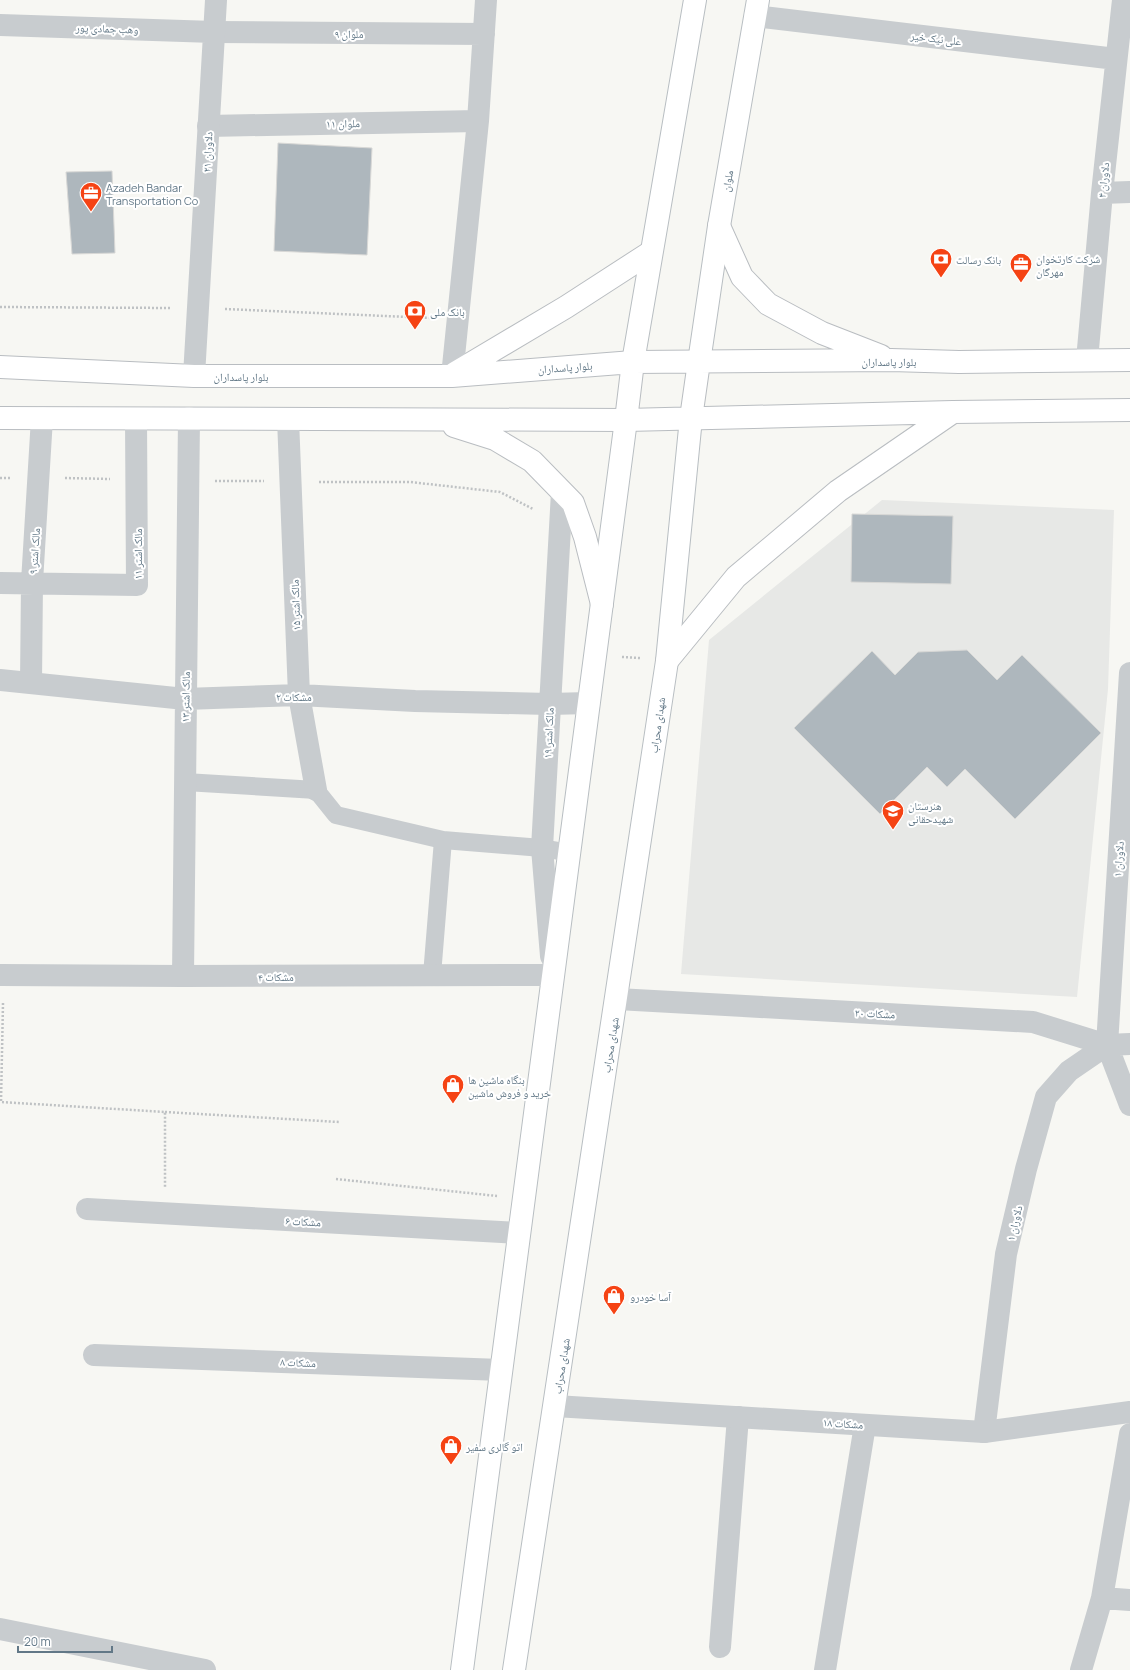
<svg xmlns="http://www.w3.org/2000/svg" width="1130" height="1670" viewBox="0 0 1130 1670" font-family="Manrope,'Noto Naskh Arabic',sans-serif">
	<style>
		.built { fill: #e7e8e6 }
		.building { fill: #aeb7bd; stroke: #d8d8d6 }
		.lines { fill: none; stroke-linecap: round; stroke-linejoin: round }
		.secondary-casing { stroke: #b8bec2; stroke-width: 24 }
		.primary-casing { stroke: #b9bdc1; stroke-width: 24 }
		.path { stroke: #bfc2c4; stroke-width: 2.5; stroke-dasharray: 2 2; stroke-linecap: butt }
		.service { stroke: #c8cccf; stroke-width: 18 }
		.minor { stroke: #c8cccf; stroke-width: 22 }
		.tertiary { stroke: #c8cccf; stroke-width: 22 }
		.secondary { stroke: #fff; stroke-width: 22 }
		.primary { stroke: #fff; stroke-width: 22 }
		.labels { text-anchor: middle; dominant-baseline: central; stroke-width: 4; stroke-linejoin: round; paint-order: stroke }
		.street-label { font-size: 11px; fill: #627887; stroke: #fff }
		.poi-label { font-size: 11px; fill: #627887; stroke: #fff; text-anchor: start }
	</style>
	<rect width="100%" height="100%" fill="#f7f7f3"/>
	<path class="built" d="M 882,500 L 1114,510 L 1108,689 L 1077,997 L 681,974 L 709,640 Z"/>
	<path class="building" d="M 278,143 L 372,148 L 367,255 L 274,251 Z
		M 112,171 L 115,253 L 72,254 L 66,172 Z
		M 852,514 L 953,516 L 951,584 L 851,582 Z
		M 967,650 L 997,680 L 1022,655 L 1101,733 L 1015,819 L 965,769 L 947,787 L 927,767 L 880,814 L 794,728 L 872,651 L 895,675 L 918,652 Z"/>
	<g class="lines">
		<g class="secondary-casing">
			<path id="secondary" d="M 633,362 L 695,0
				M 699,362 L 719,226 L 758,0
				M 462,1670 L 626,420
				M 514,1670 L 667,661 L 691,418"/>
		</g>
		<g class="primary-casing">
			<path id="primary" d="M 719,226 L 742,277 L 768,304 L 822,333 L 881,356
				M 0,367 L 194,376 L 452,376 L 633,362 L 891,360 L 959,362 L 1130,360
				M 455,373 L 566,307 L 651,252
				M 0,418 L 626,420 L 953,412 L 1130,410
				M 691,418 L 699,362
				M 626,420 L 633,362
				M 454,426 L 495,439 L 532,461 L 573,503 L 585,537 L 602,604
				M 667,661 L 736,577 L 838,491 L 953,412"/>
		</g>
		<path class="path" d="M 0,307 L 172,308
			M 225,309 L 431,318
			M 0,478 L 12,478
			M 65,478 L 110,479
			M 215,481 L 264,481
			M 319,482 L 410,482 L 500,492 L 533,509
			M 622,657 L 640,658
			M 3,1003 L 1,1102 L 165,1112 L 165,1187
			M 165,1112 L 339,1122
			M 336,1179 L 497,1196"/>
		<path class="service" d="M 185,782 L 316,790 L 336,815 L 443,840 L 542,848 L 570,853
			M 432,975 L 443,840"/>
		<path class="minor" d="M 755,16 L 1116,59
			M 214,32 L 484,34
			M 208,126 L 478,121
			M 1102,193 L 1130,192
			M 1087,360 L 1102,193 L 1123,0
			M 452,376 L 478,121 L 486,0
			M 288,419 L 299,695 L 316,790
			M 0,583 L 137,585 L 136,419
			M 1130,673 L 1107,1045 L 1130,1105
			M 0,680 L 185,699 L 299,695 L 415,701 L 549,704 L 589,703
			M 31,683 L 32,582 L 42,418
			M 551,956 L 542,848 L 562,492
			M 183,976 L 189,418
			M 617,999 L 1033,1022 L 1107,1045 L 1130,1044
			M 87,1209 L 519,1233
			M 94,1355 L 501,1370
			M 984,1432 L 1006,1254 L 1026,1169 L 1046,1097 L 1069,1071 L 1107,1045
			M 1130,1434 L 1102,1598 L 1130,1600
			M 720,1647 L 738,1417
			M 825,1670 L 865,1425
			M 1081,1670 L 1102,1598"/>
		<path class="tertiary" d="M 0,25 L 214,32
			M 194,376 L 216,0
			M 0,975 L 183,976 L 553,975
			M 555,1406 L 984,1432 L 1130,1412
			M 0,1629 L 205,1670"/>
		<use href="#secondary" class="secondary"/>
		<use href="#primary" class="primary"/>
	</g>
	<defs>
		<g id="office-pin" transform="scale(1.15)"><path d="M0 17L-7.5 6A9.5 9.5 0 1 1 7.5 6Z" fill="#f54314" stroke="#fff"/><path d="M-6-3h4V-5.5h4V-3h4V5H-6ZM-1-4.5V-3h2v-1.5ZM-6 0V1H6V0Z" fill="#fff"/></g>
		<g id="bank-pin" transform="scale(1.15)"><path d="M0 17L-7.5 6A9.5 9.5 0 1 1 7.5 6Z" fill="#f54314" stroke="#fff"/><path d="M-6-4H6V4H-6ZM0-2.3a2.3 2.3 0 1 0 0 4.6a2.3 2.3 0 1 0 0-4.6Z" fill="#fff"/></g>
		<g id="school-pin" transform="scale(1.15)"><path d="M0 17L-7.5 6A9.5 9.5 0 1 1 7.5 6Z" fill="#f54314" stroke="#fff"/><path d="M0-5L7-2L0 1L-7-2ZM-4 1L0 2.5L4 1V4Q0 6-4 4Z" fill="#fff"/></g>
		<g id="shop-pin" transform="scale(1.15)"><path d="M0 17L-7.5 6A9.5 9.5 0 1 1 7.5 6Z" fill="#f54314" stroke="#fff"/><path d="M-5-2.5h2.3a2.7 3.5 0 0 1 5.4 0H5L5.5 6h-11ZM-1.5-2.5h3a1.5 2.3 0 0 0-3 0Z" fill="#fff"/></g>
	</defs>
	<g fill-rule="evenodd">
		<use href="#office-pin" x="91" y="193"/>
		<use href="#bank-pin" x="941" y="259"/>
		<use href="#office-pin" x="1021" y="264"/>
		<use href="#bank-pin" x="415" y="311"/>
		<use href="#school-pin" x="893" y="811"/>
		<use href="#shop-pin" x="453" y="1085"/>
		<use href="#shop-pin" x="614" y="1296"/>
		<use href="#shop-pin" x="451" y="1446"/>
	</g>
	<g class="labels">
		<g class="street-label">
			<text transform="translate(107 28) rotate(2)">وهب جمادی پور</text>
			<text x="349" y="33">ملوان ۹</text>
			<text transform="translate(936 38) rotate(7)">علی نیک خیر</text>
			<text transform="translate(343 123) rotate(-1)">ملوان ۱۱</text>
			<text transform="translate(207 152) rotate(-87)">دلاوران ۲۱</text>
			<text transform="translate(1103 180) rotate(-84)">دلاوران ۴</text>
			<text transform="translate(727 181) rotate(-80)">ملوان</text>
			<text x="889" y="361">بلوار پاسداران</text>
			<text transform="translate(565 367) rotate(-4)">بلوار پاسداران</text>
			<text x="241" y="376">بلوار پاسداران</text>
			<text transform="translate(34 551) rotate(-86)">مالک اشتر ۹</text>
			<text transform="translate(137 554) rotate(-90)">مالک اشتر ۱۱</text>
			<text transform="translate(295 605) rotate(-92)">مالک اشتر ۱۵</text>
			<text x="294" y="696">مشکات ۲</text>
			<text transform="translate(185 697) rotate(-89)">مالک اشتر ۱۳</text>
			<text transform="translate(657 725) rotate(-82)">شهدای محراب</text>
			<text transform="translate(548 733) rotate(-87)">مالک اشتر ۱۹</text>
			<text transform="translate(1118 859) rotate(-86)">دلاوران ۱</text>
			<text x="276" y="976">مشکات ۴</text>
			<text transform="translate(875 1013) rotate(3)">مشکات ۲۰</text>
			<text transform="translate(610 1045) rotate(-81)">شهدای محراب</text>
			<text transform="translate(303 1221) rotate(3)">مشکات ۶</text>
			<text transform="translate(1014 1223) rotate(-77)">دلاوران ۱</text>
			<text transform="translate(298 1362) rotate(2)">مشکات ۸</text>
			<text transform="translate(561 1366) rotate(-81)">شهدای محراب</text>
			<text transform="translate(843 1423) rotate(4)">مشکات ۱۸</text>
		</g>
		<g class="poi-label">
			<text x="106" y="187">Azadeh Bandar<tspan x="106" dy="13">Transportation Co</tspan></text>
			<text x="1036" y="258">شرکت کارتخوان<tspan x="1036" dy="13">مهرگان</tspan></text>
			<text x="956" y="259">بانک رسالت</text>
			<text x="430" y="311">بانک ملی</text>
			<text x="908" y="805">هنرستان<tspan x="908" dy="13">شهیدحقانی</tspan></text>
			<text x="468" y="1079">بنگاه ماشین ها<tspan x="468" dy="13">خرید و فروش ماشین</tspan></text>
			<text x="630" y="1296">آسا خودرو</text>
			<text x="466" y="1446">اتو گالری سفیر</text>
		</g>
	</g>
	<path d="M18 1646v6h94v-6" fill="none" stroke="#627887" stroke-width="2"/>
	<text x="24" y="1646" font-size="12" fill="#627887" stroke="#ffffff" stroke-width="3" paint-order="stroke">20 m</text>
</svg>
